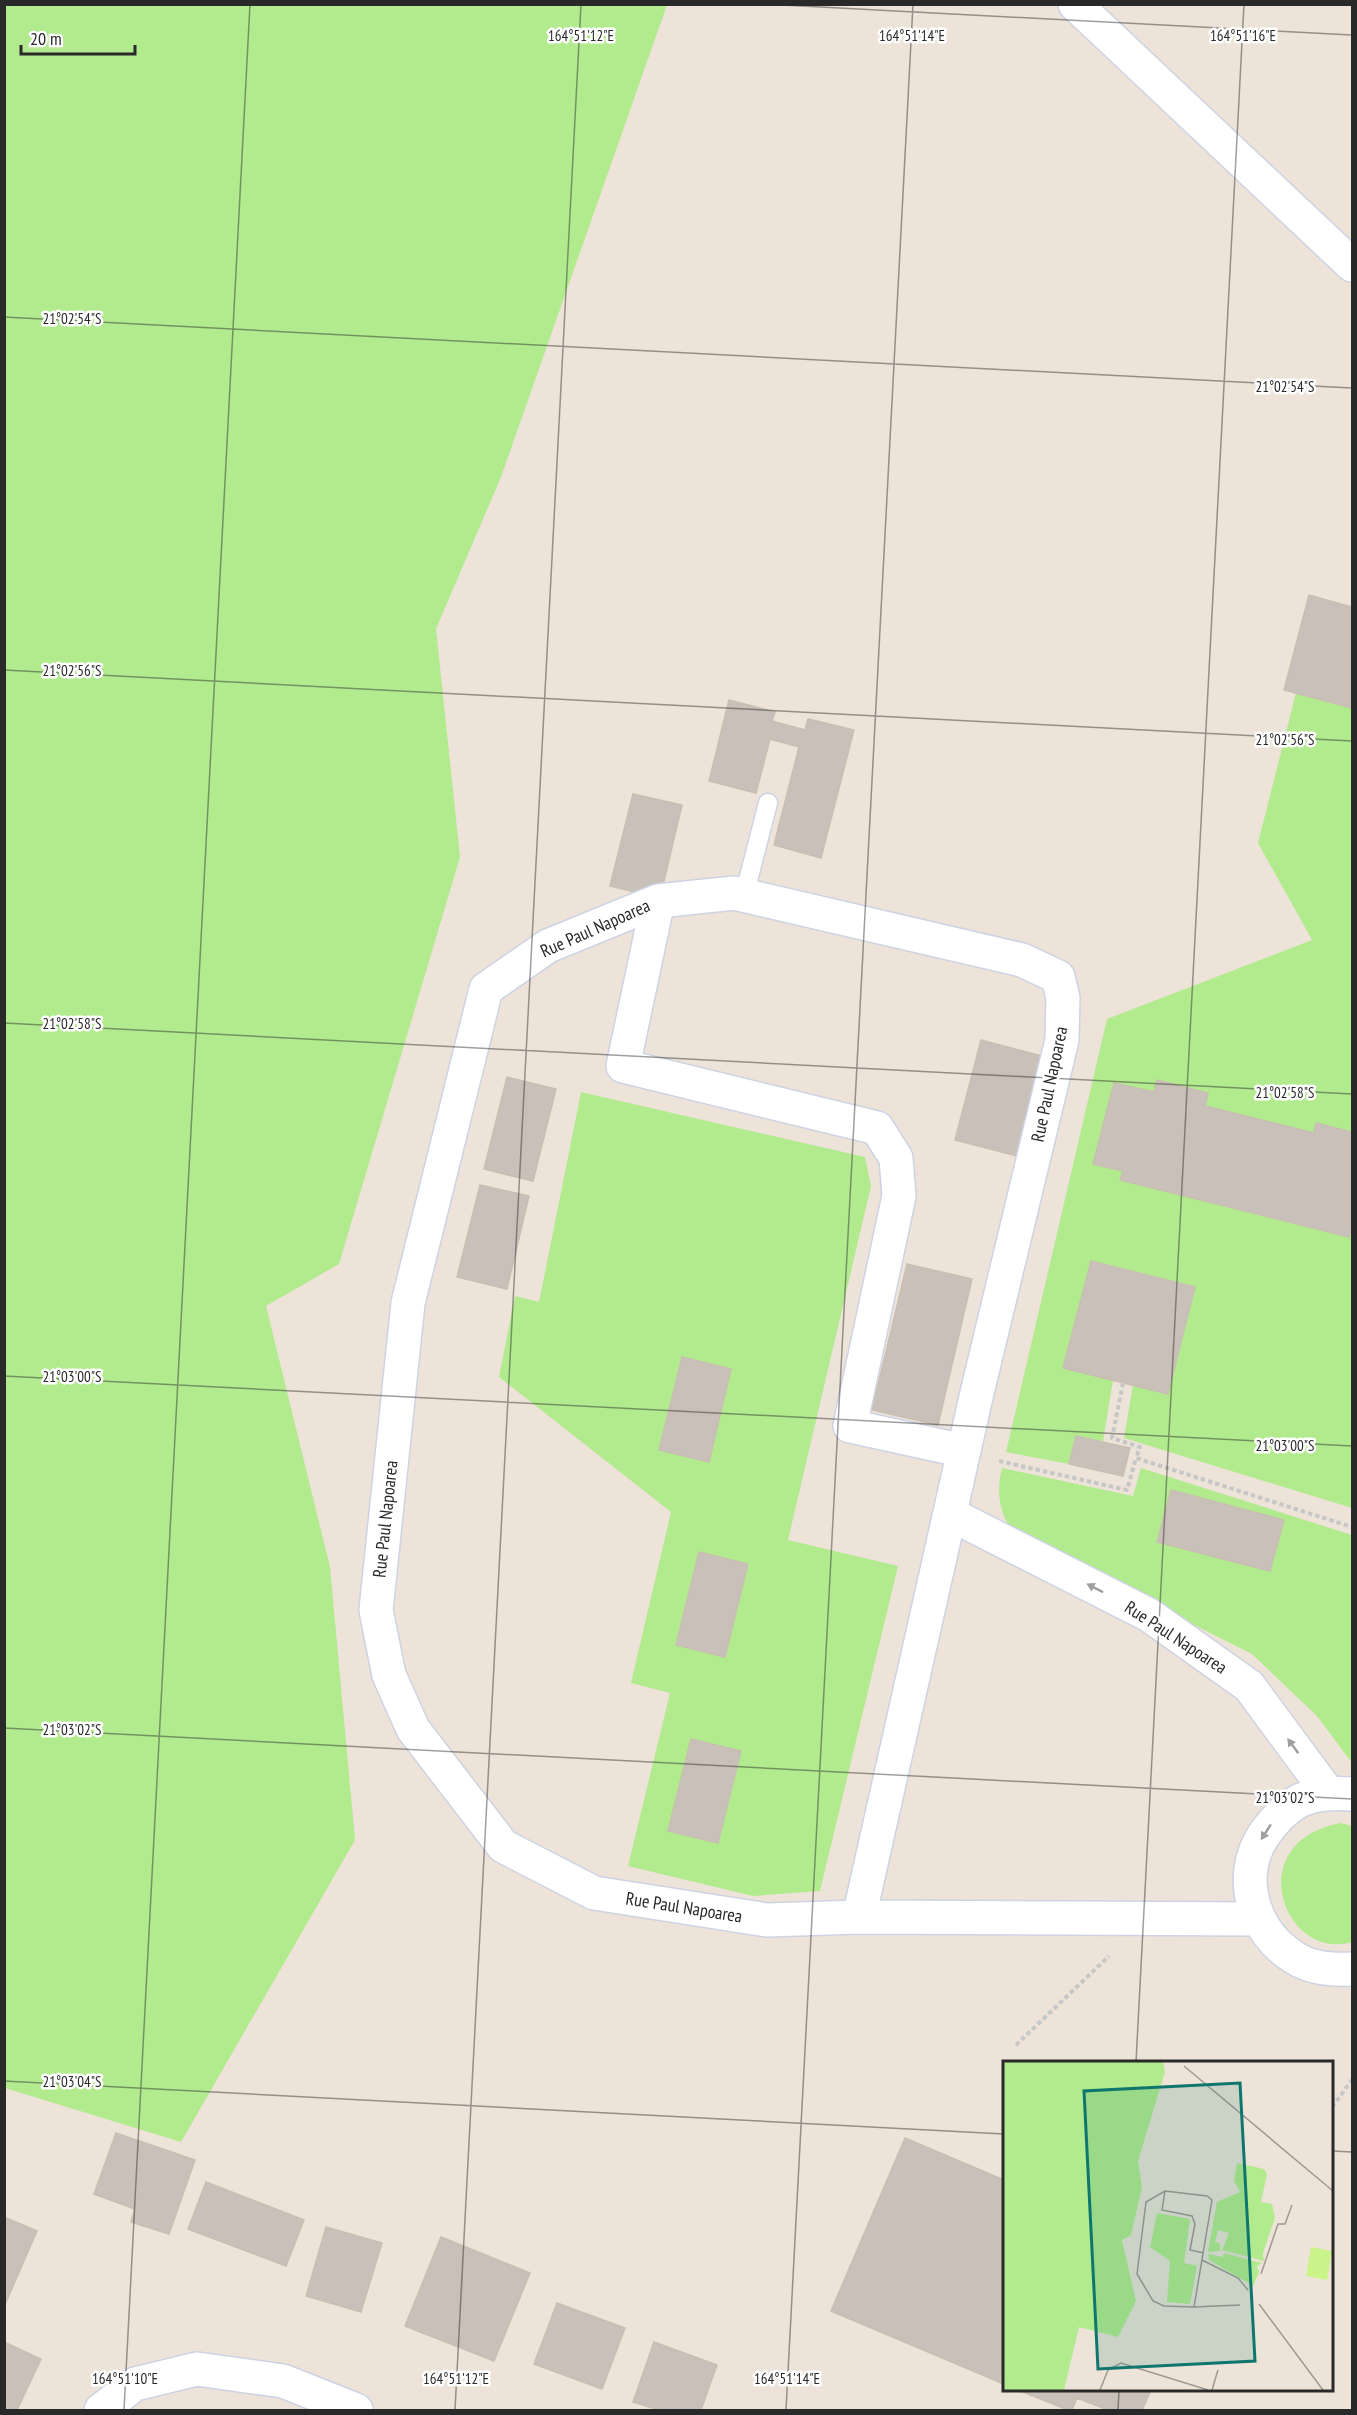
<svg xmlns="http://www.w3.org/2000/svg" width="1357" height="2415" viewBox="0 0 1357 2415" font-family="'PT Sans Narrow',sans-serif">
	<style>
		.green { fill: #b2ea8e }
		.building { fill: #c8c0b9; stroke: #c8bfb2; stroke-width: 1.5 }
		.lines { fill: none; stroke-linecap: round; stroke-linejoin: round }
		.service-casing { stroke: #ced3e4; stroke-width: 21 }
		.minor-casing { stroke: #ced3e4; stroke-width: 36 }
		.path { stroke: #c7c7c7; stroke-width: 4; stroke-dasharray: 4.5 3; stroke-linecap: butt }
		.service { stroke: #fff; stroke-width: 18 }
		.minor { stroke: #fff; stroke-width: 33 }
		.oneway { fill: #9f9f9f }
		.ticks { fill: none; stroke: #292929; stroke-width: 1.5; stroke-opacity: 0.45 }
		.labels { text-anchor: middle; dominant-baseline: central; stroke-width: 5; stroke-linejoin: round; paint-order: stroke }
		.street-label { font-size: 18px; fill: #292929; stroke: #fff }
		.inset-road { fill: none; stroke: #9f9992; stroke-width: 1.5 }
		.view { fill: #0f766e; fill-opacity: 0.15; stroke: #0f766e; stroke-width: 3 }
		.inset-edge { fill: none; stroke: #292929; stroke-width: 3 }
		.ticks-label { font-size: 15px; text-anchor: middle; fill: #292929; stroke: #fff; stroke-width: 5; stroke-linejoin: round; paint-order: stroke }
	</style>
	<rect width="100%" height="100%" fill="#ede3d8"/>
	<path class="green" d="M 4,5 L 667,5 L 501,477 L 436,629 L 460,857 L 339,1264 L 266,1306 L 330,1567 L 355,1840 L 181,2142 L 5,2088 Z
		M 1296,693 L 1352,708 L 1352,1508 L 1124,1438 L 1133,1385 L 1168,1394 L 1195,1287 L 1092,1261 L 1064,1367 L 1113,1380 L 1103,1441 L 1076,1436 L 1069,1464 L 1006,1452 L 1107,1019 L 1312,940 L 1258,843 Z
		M 581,1092 L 865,1157 L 871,1186 L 788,1540 L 898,1566 L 820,1891 L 753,1896 L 628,1866 L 670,1693 L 631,1683 L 671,1512 L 499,1377 L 515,1296 L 539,1302 Z
		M 1002,1468 L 1133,1496 L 1141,1468 L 1352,1535 L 1352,1763 L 1317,1716 L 1252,1654 L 1015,1535 C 999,1514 996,1492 1002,1468 Z
		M 1341,1823 L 1352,1826 L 1352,1942 C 1283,1962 1240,1841 1341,1823 Z"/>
	<path class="building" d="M 1309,595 L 1352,607 L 1352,708 L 1284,690 Z
		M 729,700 L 775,712 L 772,721 L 805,730 L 808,719 L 854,730 L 821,858 L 774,845 L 799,747 L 770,739 L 756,793 L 709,781 Z
		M 633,794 L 682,805 L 660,898 L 610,886 Z
		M 981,1040 L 1046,1057 L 1021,1157 L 955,1140 Z
		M 507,1077 L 556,1089 L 533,1181 L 484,1169 Z
		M 1157,1080 L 1208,1093 L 1205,1106 L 1314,1133 L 1316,1123 L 1352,1132 L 1352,1224 L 1349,1237 L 1120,1180 L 1123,1171 L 1093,1164 L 1114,1083 L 1154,1092 Z
		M 480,1185 L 529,1196 L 507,1289 L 457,1277 Z
		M 1091,1261 L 1195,1287 L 1168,1394 L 1063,1368 Z
		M 907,1264 L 972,1279 L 938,1425 L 872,1410 Z
		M 682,1357 L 731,1369 L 709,1462 L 659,1450 Z
		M 1076,1436 L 1130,1448 L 1123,1476 L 1069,1464 Z
		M 1171,1490 L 1284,1520 L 1270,1571 L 1157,1542 Z
		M 699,1552 L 748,1564 L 725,1657 L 676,1645 Z
		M 691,1739 L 741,1751 L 718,1843 L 668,1831 Z
		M 116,2133 L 195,2160 L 169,2234 L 131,2222 L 135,2209 L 94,2194 Z
		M 905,2138 L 1004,2180 L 1004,2384 L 831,2311 Z
		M 206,2182 L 304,2220 L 286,2266 L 188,2229 Z
		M 4,2217 L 37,2231 L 4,2307 Z
		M 326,2227 L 382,2243 L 361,2312 L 306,2296 Z
		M 441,2237 L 530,2273 L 494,2361 L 405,2326 Z
		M 557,2303 L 625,2328 L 602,2389 L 534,2364 Z
		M 4,2342 L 41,2359 L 17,2410 L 4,2410 Z
		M 654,2342 L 717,2365 L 701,2410 L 659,2410 L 633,2402 Z
		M 1018,2390 L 1151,2390 L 1142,2410 L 1108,2410 L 1077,2398 L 1072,2410 L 1068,2410 Z"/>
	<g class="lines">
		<g class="service-casing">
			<path id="service" d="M 744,896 L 768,803"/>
		</g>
		<g class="minor-casing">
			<path id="minor" d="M 1075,4 L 1352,265
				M 658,901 L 623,1066 L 877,1128 L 896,1158 L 899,1196 L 850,1426 L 964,1451
				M 950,1514 L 1149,1615 L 1249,1686 L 1328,1793
				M 1352,1794 C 1334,1793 1316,1793 1299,1801 C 1284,1809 1272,1823 1263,1836 C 1236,1879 1254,1933 1295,1958 C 1312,1969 1333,1970 1352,1969
				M 859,1917 L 767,1920 L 594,1893 L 503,1846 L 413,1729 L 389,1675 L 376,1610 L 408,1303 L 486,989 L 548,946 L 658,901 L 734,893 L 1022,960 L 1058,977 L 1063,998 L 1062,1040 L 976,1397 L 859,1917 L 1258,1919
				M 101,2410 L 135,2384 L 197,2369 L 283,2381 L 356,2410"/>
		</g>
		<path class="path" d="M 1123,1383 L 1112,1438 L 1140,1447 L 1136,1458
			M 999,1461 L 1127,1490 L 1136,1458 L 1352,1527
			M 1016,2045 L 1109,1956
			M 1332,2107 L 1352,2080"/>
		<use href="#service" class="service"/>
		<use href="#minor" class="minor"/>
	</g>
	<defs><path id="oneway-solid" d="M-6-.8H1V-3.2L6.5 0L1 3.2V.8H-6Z" transform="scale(1.5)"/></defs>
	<g class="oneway">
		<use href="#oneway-solid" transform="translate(1095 1588) rotate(-153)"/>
		<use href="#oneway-solid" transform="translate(1293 1746) rotate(-126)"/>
		<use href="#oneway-solid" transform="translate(1266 1832) rotate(123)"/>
	</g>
	<path class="ticks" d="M 764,4 L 1352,35M 4,317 L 1352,388M 4,670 L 1352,741M 4,1023 L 1352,1094M 4,1376 L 1352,1446M 4,1728 L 1352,1799M 1136,2062 L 1244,4M 4,2081 L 1004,2134M 1332,2151 L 1352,2152M 124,2410 L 250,4M 455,2410 L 581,4M 786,2410 L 913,4M 1118,2410 L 1119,2390"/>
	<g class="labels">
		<g class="street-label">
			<text transform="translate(595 928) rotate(-24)">Rue Paul Napoarea</text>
			<text transform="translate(1049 1084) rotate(-78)">Rue Paul Napoarea</text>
			<text transform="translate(385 1519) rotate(-84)">Rue Paul Napoarea</text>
			<text transform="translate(1176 1637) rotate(33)">Rue Paul Napoarea</text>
			<text transform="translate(684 1907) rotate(9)">Rue Paul Napoarea</text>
		</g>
	</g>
	<g transform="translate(1003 2061)">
		<rect width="330" height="330" fill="#ede3d8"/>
		<path d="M 0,1 L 160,1 L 162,11 L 135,100 L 139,126 L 128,174 L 119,179 L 133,240 L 115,276 L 76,266 L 61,329 L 0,329 ZM 234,102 L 261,108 L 264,113 L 258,141 L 269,143 L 272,157 L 260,192 L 261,200 L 219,189 L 226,172 L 215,169 L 212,181 L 217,182 L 217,190 L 205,191 L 214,141 L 237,131 L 231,120 ZM 154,152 L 187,158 L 181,202 L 194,205 L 187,243 L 164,241 L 167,200 L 147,186 ZM 221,192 L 259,202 L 254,205 L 256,211 L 250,225 L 206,199 L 205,193 L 220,196 Z" fill="#b2ea8e"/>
		<path d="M 308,186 L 329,190 L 324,219 L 303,215 Z" fill="#caf389"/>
		<path class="inset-road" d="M 181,5 L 330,130M 162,130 L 159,149 L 189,155 L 192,163 L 187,189 L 201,192M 199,199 L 235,217 L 245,229M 258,213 L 275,163 L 282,163 L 289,144M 256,243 L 320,329M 191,246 L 161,245 L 150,240 L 134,213 L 143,141 L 162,130 L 204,135 L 209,139 L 191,246 L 237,244M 97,329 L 105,309 L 118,302 L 205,329M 209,329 L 215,309"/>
		<path class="view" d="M 237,22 L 252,300 L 95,308 L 81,30 Z"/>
		<rect width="330" height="330" class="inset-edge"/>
	</g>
	<g class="ticks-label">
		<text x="581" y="41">164°51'12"E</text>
		<text x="912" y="41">164°51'14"E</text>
		<text x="1243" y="41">164°51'16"E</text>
		<text x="72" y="324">21°02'54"S</text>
		<text x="1285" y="392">21°02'54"S</text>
		<text x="72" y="676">21°02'56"S</text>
		<text x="1285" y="745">21°02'56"S</text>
		<text x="72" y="1029">21°02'58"S</text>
		<text x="1285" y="1098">21°02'58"S</text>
		<text x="72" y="1382">21°03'00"S</text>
		<text x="1285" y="1451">21°03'00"S</text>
		<text x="72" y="1735">21°03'02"S</text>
		<text x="1285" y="1803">21°03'02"S</text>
		<text x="72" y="2087">21°03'04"S</text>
		<text x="125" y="2384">164°51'10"E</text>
		<text x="456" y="2384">164°51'12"E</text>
		<text x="787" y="2384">164°51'14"E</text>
	</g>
	<rect width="1357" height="2415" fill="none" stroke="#292929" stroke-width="12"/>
	<path d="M21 45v9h114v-9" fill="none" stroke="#292929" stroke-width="3"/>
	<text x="30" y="45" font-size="18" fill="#292929" stroke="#ffffff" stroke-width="4.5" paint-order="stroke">20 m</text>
</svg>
